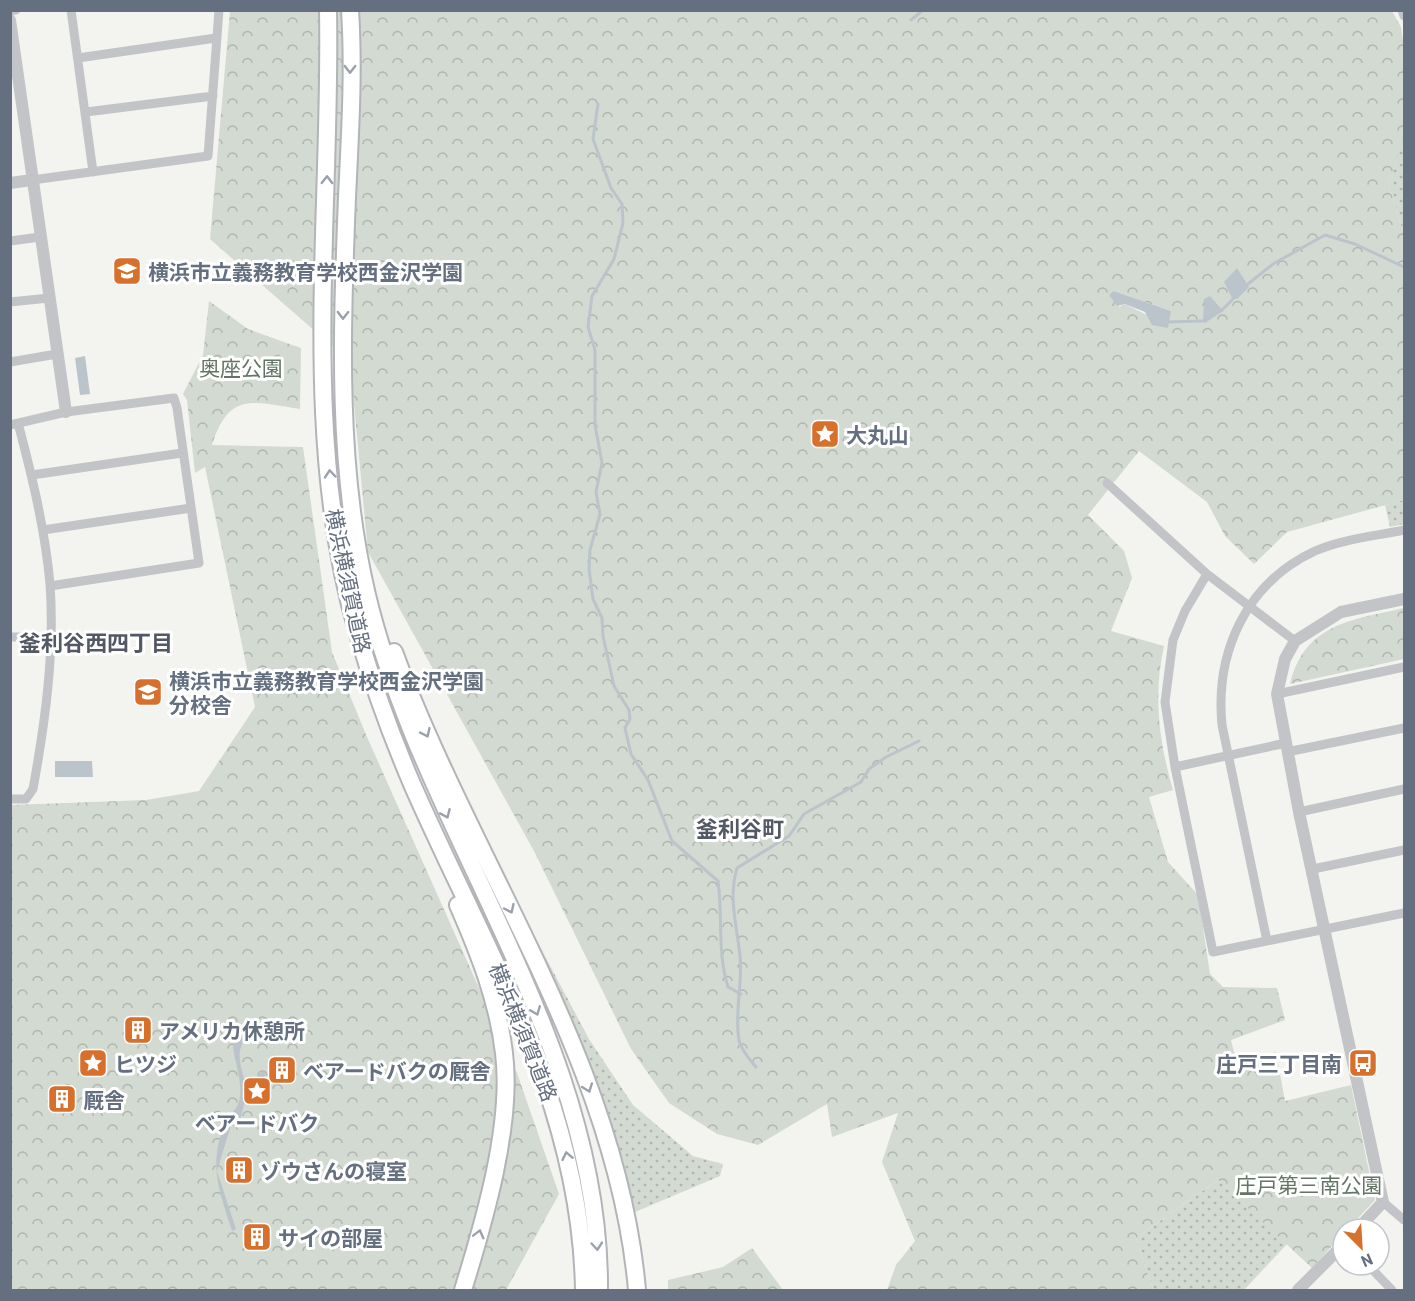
<svg xmlns="http://www.w3.org/2000/svg" width="1415" height="1301" viewBox="0 0 1415 1301" font-family="Barlow,'Noto Sans JP',sans-serif">
	<style>
		.grass { fill: url(#grass-dots) }
		.forest { fill: url(#forest-crowns); fill-rule: evenodd }
		.water { fill: #bcc4cb }
		.lines { fill: none; stroke-linecap: round; stroke-linejoin: round }
		.stream { stroke: #bcc4cb; stroke-width: 3 }
		.motorway-casing { stroke: #b2b4b8; stroke-width: 20 }
		.minor { stroke: #c2c4c8; stroke-width: 9 }
		.tertiary { stroke: #c2c4c8; stroke-width: 12 }
		.motorway { stroke: #fff; stroke-width: 16 }
		.oneway { stroke: #9aa1ac }
		.labels { text-anchor: middle; dominant-baseline: central; stroke-width: 6; stroke-linejoin: round; paint-order: stroke }
		.poi-label { font-size: 21px; font-weight: bold; fill: #646f7f; stroke: #fff; text-anchor: start }
		.park-label { font-size: 21px; fill: #637663; stroke: #fff }
		.street-label { font-size: 21px; fill: #646f7f; stroke: #fff }
		.neighbourhood-label { font-size: 22px; font-weight: bold; fill: #525964; stroke: #fff }
	</style>
	<defs>
		<pattern id="grass-dots" width="8" height="8" patternUnits="userSpaceOnUse" patternTransform="scale(1.5)"><rect width="8" height="8" fill="#d3dad1"/><path d="M2 2h.1M6 6h.1" fill="none" stroke="#afb5af" stroke-width="1.8" stroke-linecap="round"/></pattern>
		<pattern id="forest-crowns" width="20" height="18" patternUnits="userSpaceOnUse" patternTransform="scale(1.5)"><rect width="20" height="18" fill="#d3dad1"/><path d="M2 6a3 3 0 1 1 6 0M12 15a3 3 0 1 1 6 0" fill="none" stroke="#afb5af"/></pattern>
	</defs>
	<rect width="100%" height="100%" fill="#f3f4f0"/>
	<path class="grass" d="M 1403,135 L 1404,135 L 1404,235 L 1389,185 Z
		M 1404,500 L 1404,524 L 1390,527 L 1385,505 Z
		M 522,913 L 589,1039 L 633,1105 L 693,1156 L 723,1164 L 720,1176 L 635,1212 L 608,1112 Z
		M 1218,1180 L 1287,1244 L 1244,1290 L 1153,1290 L 1136,1238 Z"/>
	<path class="forest" d="M 230,11 L 1392,11 L 1401,27 L 1404,47 L 1404,135 L 1389,185 L 1404,235 L 1404,500 L 1287,532 L 1254,564 L 1225,536 L 1207,502 L 1139,451 L 1088,515 L 1124,551 L 1132,578 L 1111,631 L 1164,646 C 1153,694 1159,743 1173,790 L 1149,797 L 1168,862 L 1198,895 L 1210,974 L 1223,987 L 1277,988 L 1285,1020 L 1231,1040 L 1237,1064 L 1276,1052 L 1285,1101 L 1351,1085 L 1375,1200 L 1348,1229 L 1343,1229 L 1343,1234 L 1312,1268 L 1218,1180 L 1136,1238 L 1153,1290 L 887,1290 L 896,1265 L 915,1241 L 882,1162 L 898,1113 L 832,1137 L 827,1104 L 758,1145 L 717,1134 L 669,1103 L 631,1049 L 534,851 L 368,552 L 350,362 L 210,239 ZM 1114,291 L 1171,311 L 1147,315 L 1125,304 L 1119,307 Z
		M 209,301 L 248,329 L 301,348 L 300,409 C 253,402 229,391 212,445 L 303,447 L 332,652 L 367,737 L 517,1073 L 559,1194 L 506,1290 L 11,1290 L 11,805 L 146,800 L 199,791 L 255,707 L 205,467 L 195,473 L 187,400 L 183,394 L 203,355 Z
		M 1404,608 L 1404,659 L 1290,684 C 1305,623 1352,620 1404,608 Z
		M 752,1248 L 783,1290 L 668,1290 L 668,1280 L 723,1267 Z"/>
	<path class="water" d="M 1237,268 L 1249,287 L 1237,299 L 1232,298 L 1224,282 Z
		M 1114,291 L 1171,311 L 1168,328 L 1152,325 L 1145,312 L 1125,304 L 1117,306 L 1109,295 Z
		M 1210,296 L 1223,311 L 1205,323 L 1203,322 L 1204,299 Z
		M 85,356 L 90,394 L 80,395 L 75,358 Z
		M 55,761 L 92,761 L 93,777 L 55,777 Z
		M 245,1032 L 248,1036 C 233,1051 242,1068 246,1087 L 263,1071 L 266,1075 L 247,1092 L 241,1117 L 232,1122 L 217,1171 L 236,1229 L 232,1231 C 219,1190 208,1165 225,1123 C 230,1111 238,1112 240,1096 C 242,1079 234,1061 233,1045 Z"/>
	<g class="lines">
		<path class="stream" d="M 911,20 L 923,10
			M 598,104 L 593,139 L 611,188 L 622,204 L 623,223 L 614,259 L 592,296 L 588,327 L 595,350 L 595,425 L 602,463 L 596,492 L 600,514 L 590,550 L 589,569 L 593,599 L 602,618 L 603,636 L 614,686 L 629,710 L 630,719 L 625,728 L 631,754 L 648,780 L 672,841 L 718,881 C 723,917 717,952 728,987 L 741,994
			M 1248,284 L 1273,264 L 1325,235 L 1355,244 L 1404,267
			M 1221,311 L 1235,297
			M 1166,322 L 1203,321
			M 756,1067 C 750,1060 741,1050 739,1040 C 734,1013 743,983 740,956 C 737,925 728,899 737,868 L 789,836 L 804,814 L 861,782 L 869,769 L 886,757 L 919,741"/>
		<g class="motorway-casing">
			<path id="motorway" d="M 328,10 C 332,215 299,435 358,634 C 373,685 391,735 412,784 C 485,951 581,1102 584,1290
				M 350,10 C 354,72 350,135 347,197 C 342,329 336,465 367,595 C 424,833 601,1038 599,1290
				M 394,652 C 472,864 617,1060 637,1290
				M 458,905 C 479,953 498,1001 504,1053 C 513,1124 484,1222 463,1290"/>
		</g>
		<path class="minor" d="M 71,10 L 93,172
			M 1402,10 L 1404,16
			M 10,11 L 16,10
			M 78,58 L 216,38
			M 86,112 L 213,96
			M 32,180 L 208,156 L 219,10
			M 10,241 L 40,237
			M 10,302 L 49,298
			M 10,362 L 57,354
			M 10,425 L 66,412 L 174,398 L 177,408 L 199,563 L 50,586
			M 32,475 L 182,453
			M 1107,483 L 1207,574 L 1295,641
			M 43,530 L 191,508
			M 1207,574 L 1185,611 L 1173,640 L 1165,702 L 1175,767 L 1213,952 L 1404,913
			M 10,637 L 49,637
			M 1277,694 L 1404,667
			M 1287,752 L 1404,728
			M 1175,767 L 1286,743
			M 10,799 L 26,799 L 33,789 C 45,723 55,652 50,584 C 45,529 32,476 18,423
			M 1299,812 L 1404,789
			M 1313,869 L 1404,850
			M 1267,941 L 1222,725 C 1215,652 1246,583 1315,551 C 1342,539 1376,536 1404,530
			M 1383,1202 L 1404,1220
			M 1368,1265 L 1392,1290"/>
		<path class="tertiary" d="M 10,20 L 66,412
			M 10,183 L 32,180
			M 1358,1229 L 1383,1202 L 1299,812 L 1277,694 L 1285,659 L 1295,641 L 1341,612 L 1404,599
			M 1298,1290 L 1343,1245"/>
		<use href="#motorway" class="motorway"/>
	</g>
	<defs><path id="oneway-chevron" d="M-2-3.5L2.5 0L-2 3.5" fill="none" stroke-width="1.6" stroke-linecap="round" stroke-linejoin="round" transform="scale(1.5)"/></defs>
	<g class="oneway">
		<use href="#oneway-chevron" transform="translate(350 69) rotate(90)"/>
		<use href="#oneway-chevron" transform="translate(327 180) rotate(-89)"/>
		<use href="#oneway-chevron" transform="translate(343 315) rotate(91)"/>
		<use href="#oneway-chevron" transform="translate(330 474) rotate(-95)"/>
		<use href="#oneway-chevron" transform="translate(426 733) rotate(65)"/>
		<use href="#oneway-chevron" transform="translate(446 814) rotate(66)"/>
		<use href="#oneway-chevron" transform="translate(510 909) rotate(65)"/>
		<use href="#oneway-chevron" transform="translate(536 1011) rotate(68)"/>
		<use href="#oneway-chevron" transform="translate(588 1088) rotate(70)"/>
		<use href="#oneway-chevron" transform="translate(567 1156) rotate(-102)"/>
		<use href="#oneway-chevron" transform="translate(479 1234) rotate(-76)"/>
		<use href="#oneway-chevron" transform="translate(597 1246) rotate(85)"/>
	</g>
	<defs>
		<g id="school-square" transform="scale(1.5)"><rect x="-9" y="-9" width="18" height="18" rx="4" fill="#d7702c" stroke="#fff"/><path d="M0-5L7-2L0 1L-7-2ZM-4 1L0 2.5L4 1V4Q0 6-4 4Z" fill="#fff"/></g>
		<g id="sight-square" transform="scale(1.5)"><rect x="-9" y="-9" width="18" height="18" rx="4" fill="#d7702c" stroke="#fff"/><path d="M0-6L1.8-2.2L6-1.7L2.9 1.2L3.7 5.4L0 3.3L-3.7 5.4L-2.9 1.2L-6-1.7L-1.8-2.2Z" fill="#fff"/></g>
		<g id="building-square" transform="scale(1.5)"><rect x="-9" y="-9" width="18" height="18" rx="4" fill="#d7702c" stroke="#fff"/><path d="M-4-6H4V6H1V3H-1V6H-4ZM-2.5-4.3h1.7v1.8h-1.7ZM.8-4.3h1.7v1.8H.8ZM-2.5-1h1.7V.8h-1.7ZM.8-1h1.7V.8H.8Z" fill="#fff"/></g>
		<g id="bus-square" transform="scale(1.5)"><rect x="-9" y="-9" width="18" height="18" rx="4" fill="#d7702c" stroke="#fff"/><path d="M-5-6H5V4H4V6H2V4H-2V6H-4V4H-5ZM-3.5-4V0h7V-4ZM-3.5 1.2v1.5H-2V1.2ZM2 1.2v1.5H3.5V1.2Z" fill="#fff"/></g>
	</defs>
	<g fill-rule="evenodd">
		<use href="#school-square" x="127" y="271"/>
		<use href="#sight-square" x="825" y="434"/>
		<use href="#school-square" x="148" y="692"/>
		<use href="#building-square" x="138" y="1030"/>
		<use href="#sight-square" x="93" y="1063"/>
		<use href="#bus-square" x="1363" y="1063"/>
		<use href="#building-square" x="282" y="1070"/>
		<use href="#sight-square" x="257" y="1091"/>
		<use href="#building-square" x="62" y="1099"/>
		<use href="#building-square" x="239" y="1170"/>
		<use href="#building-square" x="257" y="1237"/>
	</g>
	<g class="labels">
		<g class="poi-label">
			<text x="148" y="271">横浜市立義務教育学校西金沢学園</text>
			<text x="846" y="434">大丸山</text>
			<text x="169" y="680">横浜市立義務教育学校西金沢学園<tspan x="169" dy="24">分校舎</tspan></text>
			<text x="159" y="1030">アメリカ休憩所</text>
			<text x="114" y="1063">ヒツジ</text>
			<text x="1342" y="1063" text-anchor="end">庄戸三丁目南</text>
			<text x="303" y="1070">ベアードバクの厩舎</text>
			<text x="83" y="1099">厩舎</text>
			<text x="257" y="1122" text-anchor="middle">ベアードバク</text>
			<text x="260" y="1170">ゾウさんの寝室</text>
			<text x="278" y="1237">サイの部屋</text>
		</g>
		<g class="park-label">
			<text x="241" y="367">奥座公園</text>
			<text x="1309" y="1184">庄戸第三南公園</text>
		</g>
		<g class="street-label">
			<text transform="translate(349 581) rotate(78)">横浜横須賀道路</text>
			<text transform="translate(524 1032) rotate(68)">横浜横須賀道路</text>
		</g>
		<g class="neighbourhood-label">
			<text x="96" y="642">釜利谷西四丁目</text>
			<text x="740" y="828">釜利谷町</text>
		</g>
	</g>
	<rect width="1415" height="1301" fill="none" stroke="#646f7f" stroke-width="24"/>
	<g transform="translate(1361 1247) rotate(156)"><circle r="28" fill="#ffffff" stroke="#c1c5cc" stroke-width="1.5"/>
	<path d="M0-4.5L10 22L0 15L-10 22Z" fill="#d7702c"/>
	<text y="-9" font-size="16" font-weight="bold" text-anchor="middle" fill="#646f7f">N</text>
	</g>
</svg>
